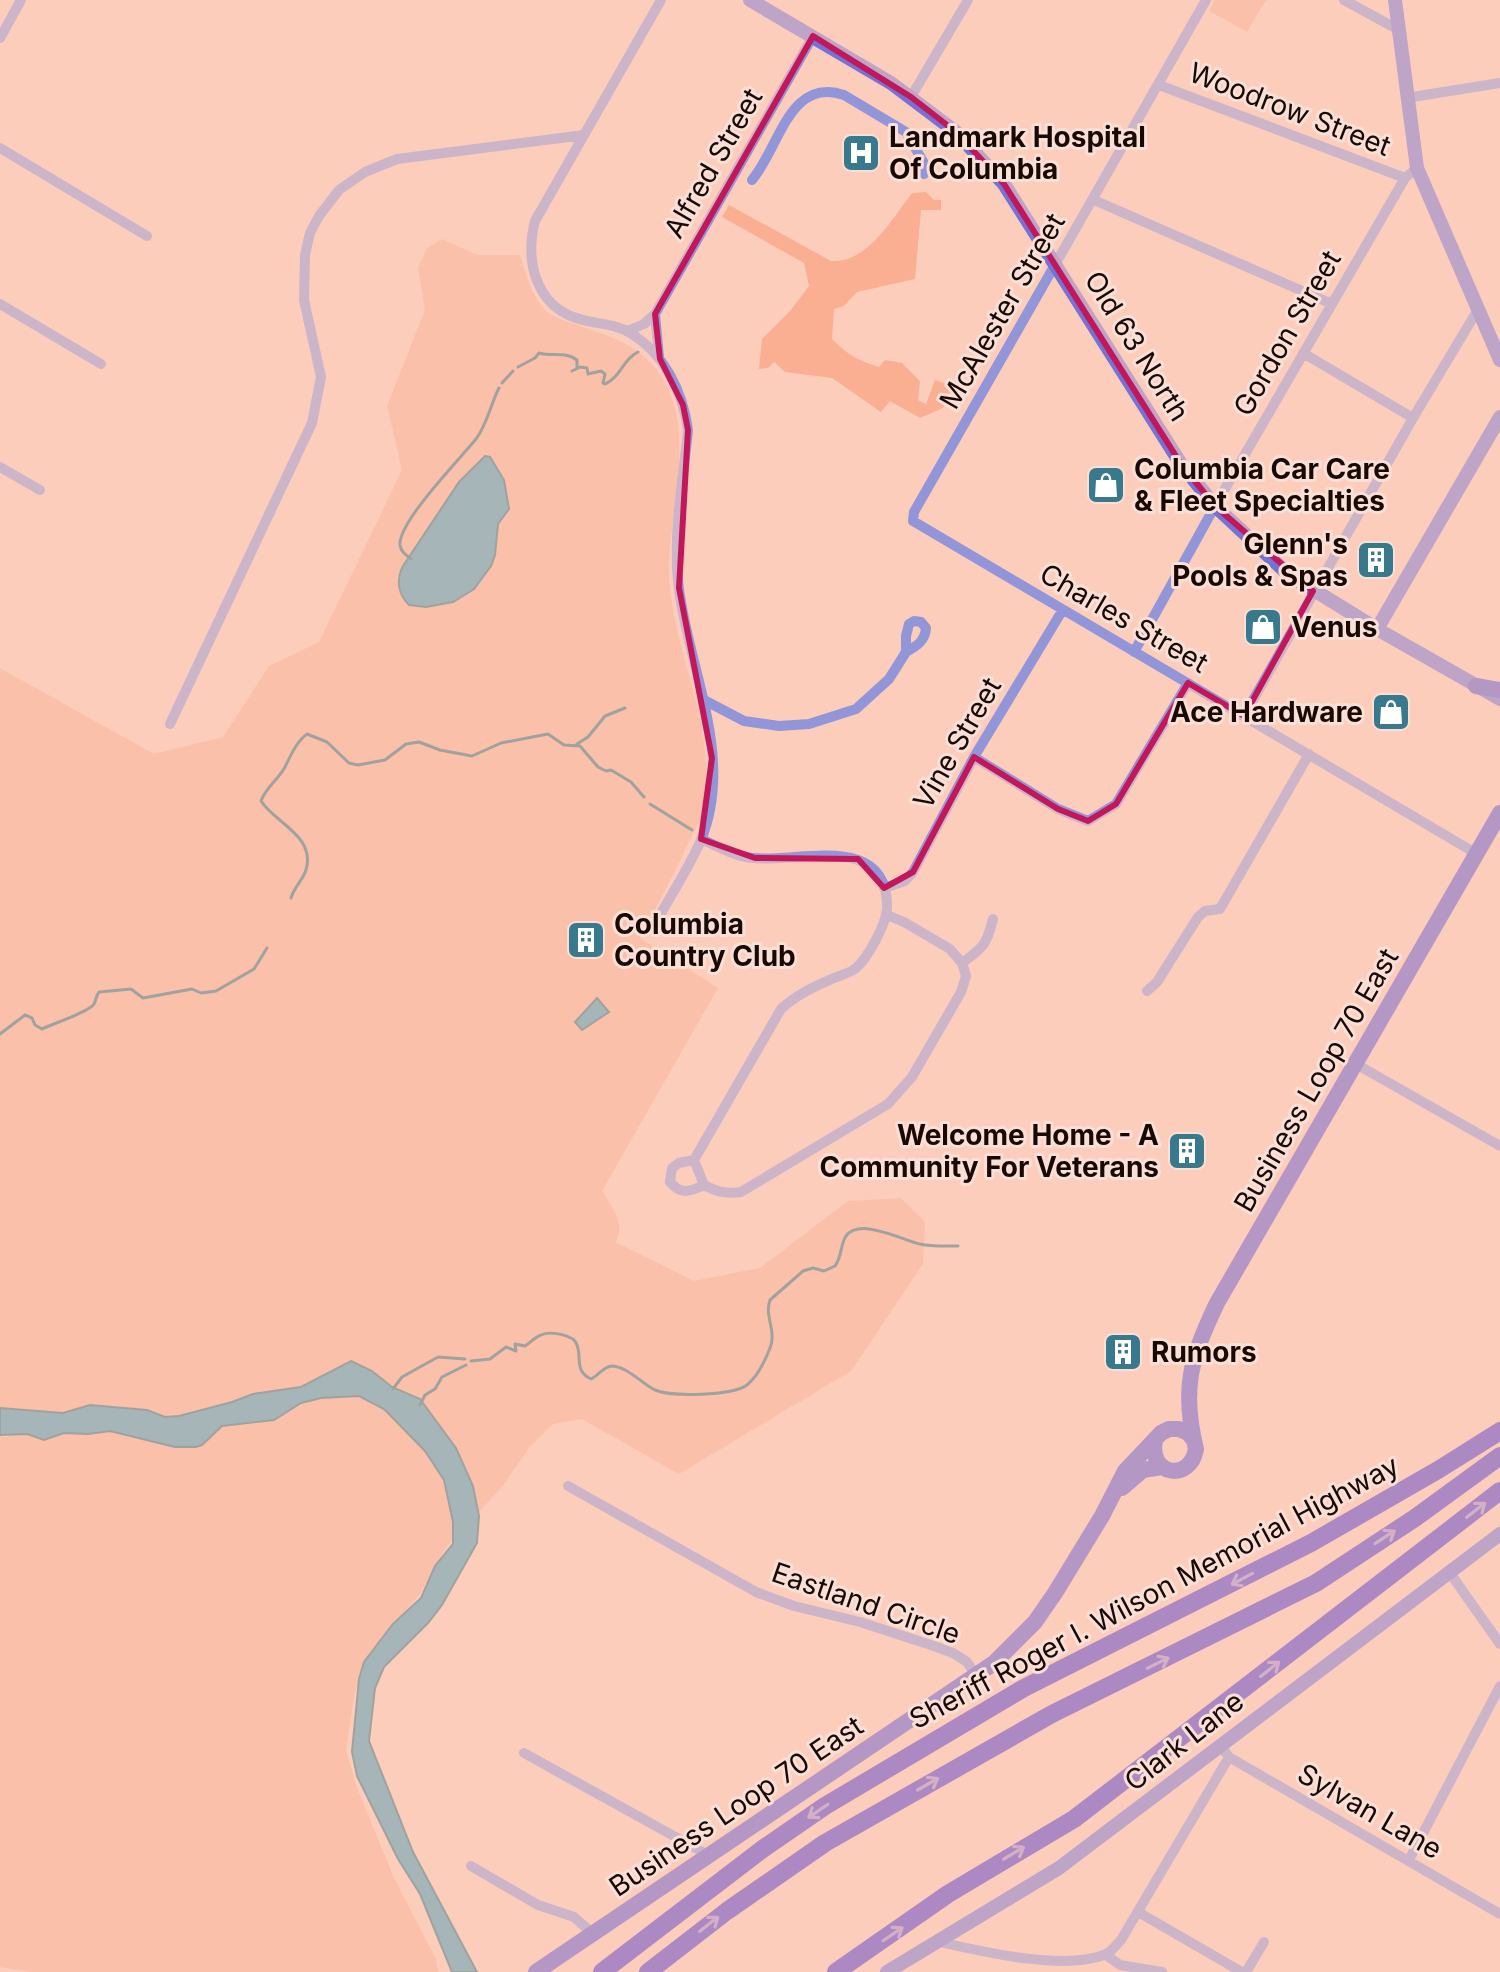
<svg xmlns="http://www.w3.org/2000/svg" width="1500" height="1972" viewBox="0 0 1500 1972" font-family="Inter,sans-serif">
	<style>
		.green { fill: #faaf93 }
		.water { fill: #3c98b3; stroke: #326d7e; stroke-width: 2 }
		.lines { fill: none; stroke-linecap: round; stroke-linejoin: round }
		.stream { stroke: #326d7e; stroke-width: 3 }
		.street { stroke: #9296d9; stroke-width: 10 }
		.secondary { stroke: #7372d5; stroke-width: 14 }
		.primary { stroke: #5e55d1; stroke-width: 16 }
		.highway { stroke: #4f36cd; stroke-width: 18 }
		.oneway { stroke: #a48bd2 }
		.marked { fill: none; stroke: #c2185b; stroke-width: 6; stroke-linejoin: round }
		.labels { text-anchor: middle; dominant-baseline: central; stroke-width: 6; stroke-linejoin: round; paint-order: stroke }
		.street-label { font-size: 28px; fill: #1a0803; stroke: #f8e0d7 }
		.poi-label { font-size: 28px; font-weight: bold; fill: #1a0803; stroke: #f8e0d7; text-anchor: start }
	</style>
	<rect width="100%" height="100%" fill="#fccdbb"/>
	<path class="green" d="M 1215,0 L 1266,0 L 1247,32 L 1209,11 Z
		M 926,192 L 934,200 L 941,200 L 941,210 L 921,210 L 915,279 L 857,292 L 844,306 L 834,309 L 832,339 C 846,354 859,361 879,367 L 885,360 L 902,363 L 920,381 L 918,400 L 926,404 L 935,380 L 953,386 L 943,408 L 920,418 L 890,401 L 881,412 L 832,378 L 785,372 L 774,362 L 768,368 L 759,369 L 762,339 L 790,311 L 809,286 L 804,263 L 722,217 L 729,205 L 831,261 C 868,263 891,220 912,193 Z
		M 442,239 L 477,255 L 520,255 C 526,274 531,295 545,310 C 551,316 564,320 572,323 C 606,336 637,342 659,373 C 697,427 671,502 669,563 C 667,647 721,723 702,813 C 699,824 692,836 687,846 C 673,877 656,907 640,938 L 718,988 L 602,1191 C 611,1206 627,1226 615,1242 L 694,1281 L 760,1268 L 848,1201 L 901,1198 L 925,1222 L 923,1264 L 851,1371 L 679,1474 L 582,1419 L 553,1424 L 529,1448 L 501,1488 L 444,1550 L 420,1594 L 369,1653 L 355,1692 L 346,1750 L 357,1788 L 395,1880 L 436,1959 L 438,1972 L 32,1972 L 0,1967 L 0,1436 L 7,1437 L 12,1412 L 0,1407 L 0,668 L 154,754 L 223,737 L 269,666 L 319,642 L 402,470 L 387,406 L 425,310 L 418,268 L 427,248 Z"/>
	<path class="water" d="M 485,456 L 490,457 L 504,480 L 509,509 L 498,524 L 495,555 L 491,566 L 474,589 L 453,602 L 426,607 L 409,605 C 398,594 396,580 403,566 L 459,482 Z
		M 597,998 L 609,1012 L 582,1030 L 575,1022 Z
		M 351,1361 L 372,1371 L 392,1387 L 420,1399 L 456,1448 L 473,1486 L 479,1516 L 477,1543 L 442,1605 L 428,1623 L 384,1667 L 375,1688 L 369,1741 L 413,1852 L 477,1972 L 452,1972 L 420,1894 L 398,1859 L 357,1776 L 352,1752 L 359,1679 L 364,1662 L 393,1624 L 421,1598 L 435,1566 L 453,1544 L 453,1522 L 444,1480 L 425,1451 L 384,1409 L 359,1396 L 321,1398 L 301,1403 L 274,1420 L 222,1426 L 202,1445 L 196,1447 L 175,1447 L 110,1431 L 88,1434 L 64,1433 L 44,1440 L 27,1434 L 0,1435 L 0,1408 L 63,1413 L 90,1405 L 147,1410 L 165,1417 L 179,1416 L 232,1402 L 253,1394 L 301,1387 Z"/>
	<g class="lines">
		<path class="stream" d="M 518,367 L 535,358 L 539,353 C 552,357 566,351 577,360 L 577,367
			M 572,371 L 580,367 L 587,368 L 588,374 L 601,371 L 605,374 L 603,383 L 605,384 C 620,378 623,359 638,352
			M 502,383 L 513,371
			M 411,559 C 406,555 401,552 400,545 C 398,522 460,459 476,439 C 487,425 491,403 499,388
			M 577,744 L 588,737 L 605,716 L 625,708
			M 650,804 L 692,830
			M 291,898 C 294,887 303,880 306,870 C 316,836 275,823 261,801 C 266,787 278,780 285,767 C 290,757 296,742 307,734 L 327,742 L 349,763 L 358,765 L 385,760 L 406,744 L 419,742 L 440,750 L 472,756 L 501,743 L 548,734 L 564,745 L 580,746 L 598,767 L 606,771 L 611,770 L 631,782 L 644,797
			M 0,1034 L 25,1015 L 32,1018 L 35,1025 L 42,1029 C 52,1024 89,1012 94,1004 C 96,1000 96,996 99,992 L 131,989 L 143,998 L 192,989 L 201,993 L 216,991 L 254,969 L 267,948
			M 471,1361 L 490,1359 L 506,1347 L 516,1351 L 515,1344 L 525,1346 C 530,1343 535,1337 541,1335 C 549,1331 574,1334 577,1345 C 582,1358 574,1371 591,1379 C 597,1376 604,1367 611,1366 C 627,1366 641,1383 655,1390 C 672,1397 731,1396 747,1385 C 757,1377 765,1361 770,1348 C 777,1331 764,1316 770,1300 L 803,1271 L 813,1268 L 824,1271 L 835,1266 C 842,1257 840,1245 846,1236 C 860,1217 902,1240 920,1244 C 933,1247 945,1246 958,1246
			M 393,1389 L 402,1377 L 438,1357 L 465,1359
			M 420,1405 L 425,1395 L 435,1389 L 442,1377 L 466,1365"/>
		<path class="street" d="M 1206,0 L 914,512 L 913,521 L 1477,854
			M 1344,0 L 1399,30
			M 0,38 L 21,0
			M 1159,85 L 1405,178
			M 911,97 L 968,0
			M 1406,98 L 1500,83
			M 0,148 L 147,236
			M 752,180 C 779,149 789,76 844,95 L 906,132 L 925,165 L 924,174
			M 1094,200 L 1332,304
			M 0,304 L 101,364
			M 655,314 L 659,357
			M 627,331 L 644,324 L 655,314 L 813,36
			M 1303,353 L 1413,418
			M 0,467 L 40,490
			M 1134,652 L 1215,506 L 1405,178 L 1417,168
			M 704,700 L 744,721 L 779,726 L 809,724 L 856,709 L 889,679 L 906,652 L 906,636 L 909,624 L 914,621 L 921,622 L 926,628 C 925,641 917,646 906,652
			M 1244,716 L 1413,418 L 1477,311
			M 170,724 L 312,423 L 321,377 L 304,300 L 305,255 L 310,233 L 319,216 L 339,190 L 365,172 L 397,159 L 584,135
			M 974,757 L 1058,809 L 1088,821 L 1116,804 L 1188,683
			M 701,839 C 718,847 735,856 753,858 C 799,863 889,831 887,909 C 886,924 868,958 856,968 C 850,973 841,975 834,978 C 814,987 797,994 781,1009 L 694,1160 L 704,1185 C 717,1192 726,1194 741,1192 L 888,1104 L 912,1077 L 961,992 L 966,976 L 962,963 L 950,949 L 904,922 L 887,915
			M 884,888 L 905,881 L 913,872 L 974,757 L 1062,611
			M 654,926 C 669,898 688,870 701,840 C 735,758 689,670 679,589 C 672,537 683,482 688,430 C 683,392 664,353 630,333 C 615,323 593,324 576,318 C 535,304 525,260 535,221 L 661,0
			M 962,963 C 983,948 987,944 993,919
			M 1147,991 L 1157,982 L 1198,917 L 1205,911 L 1220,909 L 1309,754
			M 1356,1064 L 1500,1146
			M 694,1160 L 679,1163 L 672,1168 L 670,1182 C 681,1195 689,1192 704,1185
			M 568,1486 L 756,1592 L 794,1606 L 860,1622 L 934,1646 L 953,1653 L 967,1662 L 977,1677
			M 1450,1573 L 1500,1644
			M 1220,1745 L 1229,1757 L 1500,1914
			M 524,1753 L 708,1855
			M 1409,1860 L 1500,1686
			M 471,1866 L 538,1905 L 574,1917 L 592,1933
			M 1138,1912 L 1242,1972
			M 940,1942 C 983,1952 1069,1972 1108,1953 C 1113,1950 1117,1944 1121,1940 L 1229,1757
			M 1106,1955 L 1120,1965 L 1162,1972
			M 1246,1972 L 1264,1942"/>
		<path class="secondary" d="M 750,0 L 891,83 L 956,132 L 1004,184 L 1181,464 L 1215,506 L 1288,574 L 1377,629 L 1500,699
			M 1395,0 L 1417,168 L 1500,360
			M 1377,629 L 1500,417
			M 887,1972 L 1059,1868 L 1500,1534"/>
		<path class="primary" d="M 1476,686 L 1500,690
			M 1155,1441 C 1148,1475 1190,1483 1196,1449 C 1181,1388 1191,1358 1217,1303 L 1500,813
			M 1122,1488 L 1143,1470 L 1162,1467
			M 536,1972 L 994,1663 L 1035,1622 L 1055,1593 L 1102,1516 L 1125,1471 L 1161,1433 L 1169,1429 L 1179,1429 L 1188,1433 L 1194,1440"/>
		<path class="highway" d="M 602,1972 L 764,1848 L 825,1806 L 1024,1688 L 1311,1543 L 1438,1470 L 1500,1431
			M 648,1972 L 727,1911 L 825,1843 L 1052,1714 L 1316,1583 L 1415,1518 L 1500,1456
			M 836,1972 L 948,1894 L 1074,1819 L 1500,1491"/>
	</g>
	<defs><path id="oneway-shaft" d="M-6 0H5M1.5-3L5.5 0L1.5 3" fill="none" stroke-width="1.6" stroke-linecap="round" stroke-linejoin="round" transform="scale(2)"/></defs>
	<g class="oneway">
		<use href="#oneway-shaft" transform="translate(1476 1510) rotate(-38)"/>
		<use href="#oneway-shaft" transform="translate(1385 1537) rotate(-33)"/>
		<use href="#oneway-shaft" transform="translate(1242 1579) rotate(152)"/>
		<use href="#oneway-shaft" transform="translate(1158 1663) rotate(-26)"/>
		<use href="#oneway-shaft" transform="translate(1270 1669) rotate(-38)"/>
		<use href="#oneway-shaft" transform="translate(928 1784) rotate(-30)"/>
		<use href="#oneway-shaft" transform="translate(818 1811) rotate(146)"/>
		<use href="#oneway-shaft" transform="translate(1014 1853) rotate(-31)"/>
		<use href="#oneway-shaft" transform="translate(709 1924) rotate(-38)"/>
		<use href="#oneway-shaft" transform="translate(893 1934) rotate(-34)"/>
	</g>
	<path d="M0 0H1500V1972H0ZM 813,36 L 911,97 L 956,132 L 1004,184 L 1181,464 L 1215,506 L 1313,591 L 1244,716 L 1188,683 L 1116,804 L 1088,821 L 1058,809 L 974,757 L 913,872 L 884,888 L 858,859 L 755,858 L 701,839 L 712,758 L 679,588 L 688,430 L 683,405 L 660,359 L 655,314 Z" fill="#fccdbb" fill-opacity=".55" fill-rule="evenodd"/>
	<path class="marked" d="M 813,36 L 911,97 L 956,132 L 1004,184 L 1181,464 L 1215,506 L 1313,591 L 1244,716 L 1188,683 L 1116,804 L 1088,821 L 1058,809 L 974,757 L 913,872 L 884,888 L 858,859 L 755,858 L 701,839 L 712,758 L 679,588 L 688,430 L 683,405 L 660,359 L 655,314 Z"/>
	<defs>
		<g id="hospital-square" transform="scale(2)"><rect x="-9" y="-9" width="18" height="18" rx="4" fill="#39798d" stroke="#f8e0d7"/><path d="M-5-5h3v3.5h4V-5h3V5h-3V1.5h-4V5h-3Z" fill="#fff"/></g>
		<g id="shop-square" transform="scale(2)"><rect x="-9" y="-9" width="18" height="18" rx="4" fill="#39798d" stroke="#f8e0d7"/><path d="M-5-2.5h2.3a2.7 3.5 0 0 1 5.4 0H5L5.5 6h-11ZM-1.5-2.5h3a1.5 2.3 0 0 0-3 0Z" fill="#fff"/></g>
		<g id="building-square" transform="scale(2)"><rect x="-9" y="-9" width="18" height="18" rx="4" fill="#39798d" stroke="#f8e0d7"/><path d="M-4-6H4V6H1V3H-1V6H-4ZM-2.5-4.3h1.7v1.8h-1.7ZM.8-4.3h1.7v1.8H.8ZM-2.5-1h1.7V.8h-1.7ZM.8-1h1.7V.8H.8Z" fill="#fff"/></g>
	</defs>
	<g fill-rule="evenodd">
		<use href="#hospital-square" x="861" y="153"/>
		<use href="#shop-square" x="1106" y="485"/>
		<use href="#building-square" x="1376" y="560"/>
		<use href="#shop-square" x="1263" y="627"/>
		<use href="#shop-square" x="1391" y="712"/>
		<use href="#building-square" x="586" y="940"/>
		<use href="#building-square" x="1187" y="1151"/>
		<use href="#building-square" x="1123" y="1352"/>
	</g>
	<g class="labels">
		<g class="street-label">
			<text transform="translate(1290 109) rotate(21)">Woodrow Street</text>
			<text transform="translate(713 163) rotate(-60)">Alfred Street</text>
			<text transform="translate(1002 311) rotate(-60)">McAlester Street</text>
			<text transform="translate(1287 333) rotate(-60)">Gordon Street</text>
			<text transform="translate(1137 346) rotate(58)">Old 63 North</text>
			<text transform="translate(1124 618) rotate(30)">Charles Street</text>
			<text transform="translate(957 743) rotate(-60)">Vine Street</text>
			<text transform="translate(1316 1080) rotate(-60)">Business Loop 70 East</text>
			<text transform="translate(1154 1592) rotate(-28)">Sheriff Roger I. Wilson Memorial Highway</text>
			<text transform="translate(866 1603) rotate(19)">Eastland Circle</text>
			<text transform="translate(1184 1741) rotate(-38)">Clark Lane</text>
			<text transform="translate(736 1806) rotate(-34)">Business Loop 70 East</text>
			<text transform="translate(1370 1811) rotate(30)">Sylvan Lane</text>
		</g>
		<g class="poi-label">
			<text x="889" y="137">Landmark Hospital<tspan x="889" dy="32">Of Columbia</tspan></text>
			<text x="1134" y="469">Columbia Car Care<tspan x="1134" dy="32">&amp; Fleet Specialties</tspan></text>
			<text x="1348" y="544" text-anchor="end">Glenn's<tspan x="1348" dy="32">Pools &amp; Spas</tspan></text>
			<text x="1291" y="627">Venus</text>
			<text x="1363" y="712" text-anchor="end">Ace Hardware</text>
			<text x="614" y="924">Columbia<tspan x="614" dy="32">Country Club</tspan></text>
			<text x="1159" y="1135" text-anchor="end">Welcome Home - A<tspan x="1159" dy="32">Community For Veterans</tspan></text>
			<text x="1151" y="1352">Rumors</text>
		</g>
	</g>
</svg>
